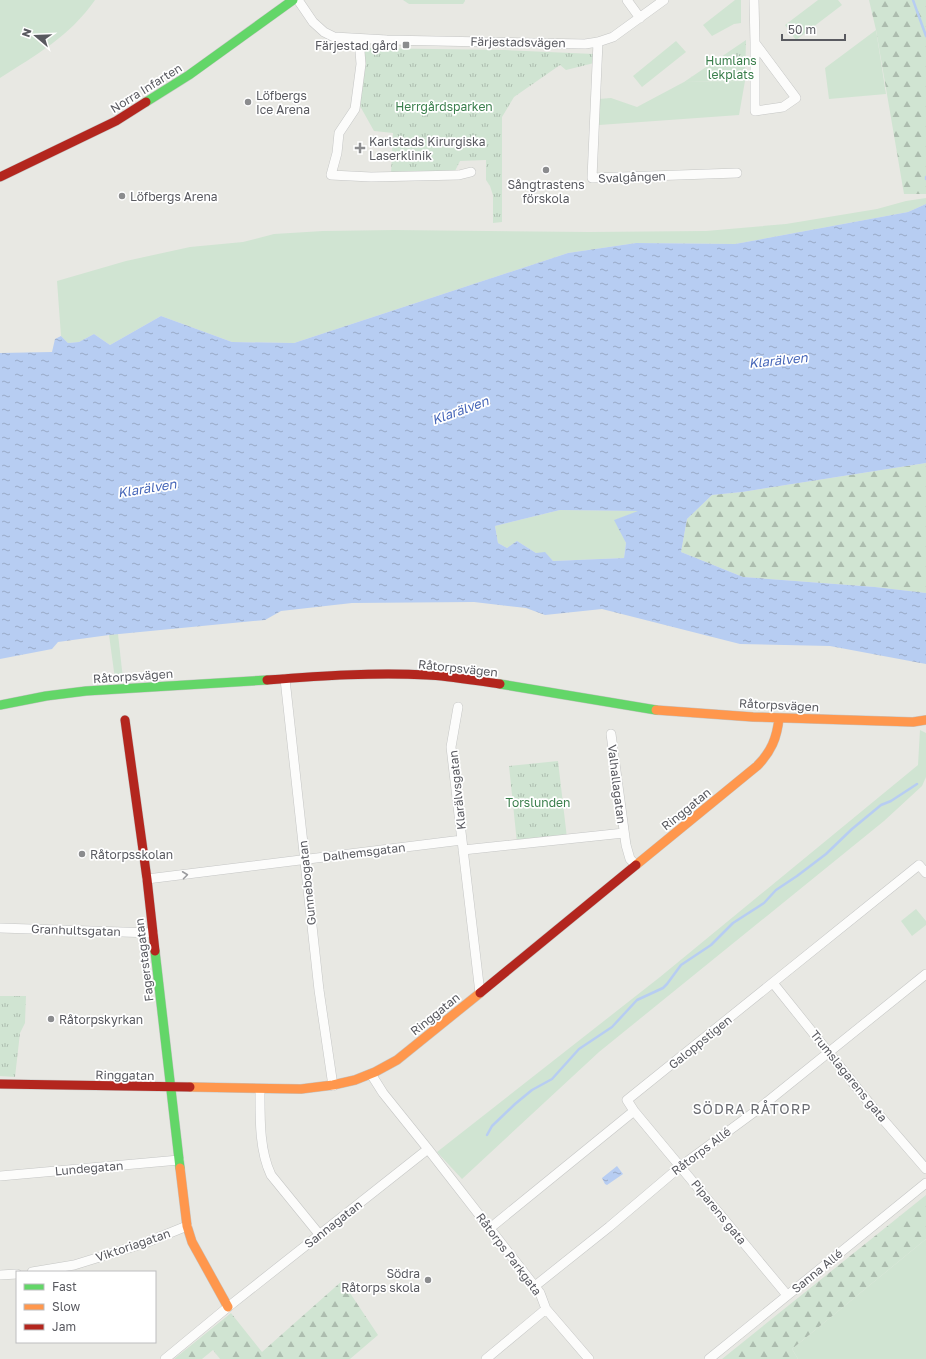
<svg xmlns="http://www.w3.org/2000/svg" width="926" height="1359" viewBox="0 0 926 1359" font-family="'Golos Text',sans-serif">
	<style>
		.grass { fill: #d0e4d2 }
		.forest { fill: url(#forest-firs) }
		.park { fill: url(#park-tufts) }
		.water { fill: url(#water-ripples); fill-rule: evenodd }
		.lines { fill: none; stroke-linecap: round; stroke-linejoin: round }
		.stream { stroke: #b7cdf2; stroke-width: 2.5 }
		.street-casing { stroke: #c5c6c5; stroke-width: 10 }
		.fast-casing { stroke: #c5c5c4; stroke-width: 10 }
		.slow-casing { stroke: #c5c5c4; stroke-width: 10 }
		.jam-casing { stroke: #c5c5c4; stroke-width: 10 }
		.street { stroke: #fcfcfb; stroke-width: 9 }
		.fast { stroke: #63d668; stroke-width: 9 }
		.slow { stroke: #ff974d; stroke-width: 9 }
		.jam { stroke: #b3261e; stroke-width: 9 }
		.oneway { stroke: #9a9b9e }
		.poi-dot { fill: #8b8c8e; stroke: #fff; stroke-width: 1.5 }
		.labels { text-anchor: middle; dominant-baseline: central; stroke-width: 3.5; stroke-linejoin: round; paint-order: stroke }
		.street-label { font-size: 12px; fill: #595a60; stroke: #fff }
		.poi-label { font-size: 12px; fill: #595a60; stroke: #fff; text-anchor: start }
		.park-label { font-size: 12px; fill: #397e4b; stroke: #fff }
		.water-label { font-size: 13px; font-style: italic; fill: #4767b9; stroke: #fff }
		.quarter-label { font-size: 14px; letter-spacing: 1px; fill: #6a6c72; stroke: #fff }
	</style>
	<defs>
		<pattern id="forest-firs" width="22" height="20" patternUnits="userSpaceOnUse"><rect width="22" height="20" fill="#d0e4d2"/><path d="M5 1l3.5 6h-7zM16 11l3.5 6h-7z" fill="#acbcae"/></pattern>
		<pattern id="park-tufts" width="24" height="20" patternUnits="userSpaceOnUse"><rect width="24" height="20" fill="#d0e4d2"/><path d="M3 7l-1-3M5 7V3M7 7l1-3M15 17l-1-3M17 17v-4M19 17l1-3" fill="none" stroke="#acbcae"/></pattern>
		<pattern id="water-ripples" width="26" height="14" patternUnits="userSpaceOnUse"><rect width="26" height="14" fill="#b7cdf2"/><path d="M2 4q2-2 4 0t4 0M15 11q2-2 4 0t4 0" fill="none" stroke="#98a9c7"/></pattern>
	</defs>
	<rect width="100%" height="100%" fill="#e8e8e3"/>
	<path class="grass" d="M 0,0 L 95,0 C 70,36 36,55 0,78 Z
		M 403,0 L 465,0 L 465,1 L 463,4 L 409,4 Z
		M 735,0 L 741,0 L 741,23 L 734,24 L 712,36 L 703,25 Z
		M 818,0 L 838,0 L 842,5 L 796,40 L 785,25 Z
		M 876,30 L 886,94 L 829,99 L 825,68 Z
		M 676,41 L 686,52 L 642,87 L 633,76 Z
		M 745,81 L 739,115 L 599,125 L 599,99 L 611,98 L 637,107 L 684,82 Z
		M 926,198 L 926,204 L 908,212 L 735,244 L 636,243 L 568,253 L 294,343 L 232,342 L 161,316 L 110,345 L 94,334 L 79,342 L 68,343 L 61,336 L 57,281 L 126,261 L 190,247 L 243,242 L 274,234 L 323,231 L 394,230 L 589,232 L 706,231 L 786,224 L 877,209 L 906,201 Z
		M 560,510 L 640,511 L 615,520 L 626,543 L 624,558 L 553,561 L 545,553 L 536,553 L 517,541 L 507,548 L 498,543 L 495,526 Z
		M 118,634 L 123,679 L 115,679 L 109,635 Z
		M 920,730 L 926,733 L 926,777 L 922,786 L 884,821 L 599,1052 L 462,1179 L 437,1152 L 660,977 L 918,765 Z
		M 916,909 L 926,921 L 926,925 L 912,936 L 901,921 Z
		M 926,1239 L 926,1359 L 798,1359 L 792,1349 Z"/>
	<path class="forest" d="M 869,0 L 926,0 L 926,194 L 904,194 L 876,30 Z
		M 926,463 L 926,593 L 875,587 L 743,577 L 681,552 L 687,519 L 712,495 L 742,492 Z
		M 926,1195 L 926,1239 L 792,1349 L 798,1359 L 722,1359 Z
		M 342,1281 L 378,1335 L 350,1359 L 220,1359 L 213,1350 L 202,1359 L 174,1359 L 231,1313 L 262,1352 Z"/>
	<path class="park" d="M 746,40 L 745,81 L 684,82 Z
		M 363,48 L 504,50 L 594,54 L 594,63 L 566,70 L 560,65 L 514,97 L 502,117 L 502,222 L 493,223 L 493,195 L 490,186 L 486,180 L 486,160 L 460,161 L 455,171 L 391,173 L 393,133 L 374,131 L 360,106 Z
		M 558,761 L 567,838 L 517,843 L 509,766 Z
		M 0,996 L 26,996 L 25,1023 L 20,1033 L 15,1077 L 0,1076 Z"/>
	<path class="water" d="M 926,204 L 926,463 L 742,492 L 712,495 L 687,519 L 681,552 L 743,577 L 875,587 L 926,593 L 926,664 L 830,646 L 740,644 L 602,609 L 545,615 L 526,608 L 474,602 L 352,603 L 281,611 L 265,620 L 109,635 L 58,642 L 52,649 L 0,659 L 0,353 L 52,352 L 55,339 L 61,336 L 68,343 L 79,342 L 94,334 L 110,345 L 161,316 L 232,342 L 294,343 L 568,253 L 636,243 L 735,244 L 908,212 ZM 560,510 L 638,511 L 614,520 L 626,543 L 624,558 L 553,561 L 545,552 L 536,553 L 517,541 L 507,548 L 498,543 L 495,526 Z
		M 617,1166 L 623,1174 L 607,1185 L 605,1184 L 602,1178 Z"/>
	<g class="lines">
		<path class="stream" d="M 913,0 L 926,36
			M 926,179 L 926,177
			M 487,1135 L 492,1126 L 515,1104 L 532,1090 L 552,1079 L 579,1049 L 612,1027 L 637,1000 L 663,988 L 667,984 L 681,965 L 711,945 L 733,923 L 764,903 L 776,890 L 797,876 L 826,854 L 852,829 L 881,805 L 891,801 L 917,784"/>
		<g class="street-casing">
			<path id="street" d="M 298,0 L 313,22 L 324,32 L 334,37 L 387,40 L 585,44 L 598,42 L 613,37 L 664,0
				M 627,0 L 640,18
				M 754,0 L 755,43 L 755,111 L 783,107 L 796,98 L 755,43
				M 359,39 L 361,64 L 355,109 L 339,133 L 337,153 L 331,175 L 371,177 L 459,175 L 471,172
				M 598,42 L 592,178 L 737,173
				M 285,679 L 319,990 L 333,1086
				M 458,707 L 451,747 L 480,993
				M 611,734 L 626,845 L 630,859 L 636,865
				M 463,850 L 624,833
				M 147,879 L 462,840
				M 0,928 L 153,933
				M 773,983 L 874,1109 L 926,1169
				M 371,1074 L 383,1093 L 428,1149 L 540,1293 L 546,1309 L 589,1359
				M 260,1089 C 260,1117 259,1150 271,1175 L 319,1234
				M 634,1111 L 787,1295
				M 0,1176 L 179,1160
				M 489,1229 L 634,1111 L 627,1100 L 919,865 L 926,873
				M 32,1272 L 74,1265 L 145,1243 L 187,1226
				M 0,1275 L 17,1274
				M 535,1286 L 609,1227 L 681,1166 L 757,1110 L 926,974
				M 165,1359 L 228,1307 L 428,1149
				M 486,1359 L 546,1309
				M 709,1359 L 926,1183"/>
		</g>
		<g class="fast-casing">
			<path id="fast" d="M 146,102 L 189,75 L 293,0
				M 500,684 L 656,710
				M 0,705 L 46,696 L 86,691 L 267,680
				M 155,951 L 180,1168"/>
		</g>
		<g class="slow-casing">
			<path id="slow" d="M 656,710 L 753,717 L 913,722 L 926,720
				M 636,865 L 757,766 C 771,752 777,738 779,718
				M 190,1087 L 301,1089 L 333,1085 L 355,1080 L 375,1072 L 397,1060 L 480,993
				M 180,1168 L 187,1226 L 192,1242 L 228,1307"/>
		</g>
		<g class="jam-casing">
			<path id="jam" d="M 0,177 L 116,121 L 146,102
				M 267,680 C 320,676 374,672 427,675 C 451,676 476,681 500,684
				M 125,720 L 147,879 L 155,951
				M 480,993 L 636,865
				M 0,1084 L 190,1087"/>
		</g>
		<use href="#street" class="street"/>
		<use href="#fast" class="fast"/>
		<use href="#slow" class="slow"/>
		<use href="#jam" class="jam"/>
	</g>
	<defs><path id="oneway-chevron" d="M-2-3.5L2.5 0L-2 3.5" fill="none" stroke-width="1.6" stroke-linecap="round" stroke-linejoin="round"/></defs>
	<use class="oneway" href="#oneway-chevron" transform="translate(185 875) rotate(-7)"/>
	<g class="poi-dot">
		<rect x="402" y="41" width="8" height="8" rx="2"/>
		<circle cx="248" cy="102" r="4"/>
		<path d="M358 142h4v4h4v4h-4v4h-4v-4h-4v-4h4z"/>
		<circle cx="546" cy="170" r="4"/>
		<circle cx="122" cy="196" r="4"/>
		<circle cx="82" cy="854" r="4"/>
		<circle cx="51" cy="1019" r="4"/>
		<circle cx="428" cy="1280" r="4"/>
	</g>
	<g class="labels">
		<g class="street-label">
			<text transform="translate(518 42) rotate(1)">Färjestadsvägen</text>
			<text transform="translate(146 88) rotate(-32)">Norra Infarten</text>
			<text transform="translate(632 177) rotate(-2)">Svalgången</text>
			<text transform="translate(458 668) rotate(6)">Råtorpsvägen</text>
			<text transform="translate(133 676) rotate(-4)">Råtorpsvägen</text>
			<text transform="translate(779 705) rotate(3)">Råtorpsvägen</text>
			<text transform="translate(617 784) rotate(83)">Valhallagatan</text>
			<text transform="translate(457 790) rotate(-96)">Klarälvsgatan</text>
			<text transform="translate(686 809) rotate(-39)">Ringgatan</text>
			<text transform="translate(364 852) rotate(-7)">Dalhemsgatan</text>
			<text transform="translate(307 883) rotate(-96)">Gunnebogatan</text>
			<text transform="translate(76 930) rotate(2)">Granhultsgatan</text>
			<text transform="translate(144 960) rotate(-97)">Fagerstagatan</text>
			<text transform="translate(435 1014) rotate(-39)">Ringgatan</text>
			<text transform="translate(700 1042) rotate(-39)">Galoppstigen</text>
			<text transform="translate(125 1075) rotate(1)">Ringgatan</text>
			<text transform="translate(849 1076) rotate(51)">Trumslagarens gata</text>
			<text transform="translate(701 1151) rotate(-37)">Råtorps Allé</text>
			<text transform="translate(89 1168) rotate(-5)">Lundegatan</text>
			<text transform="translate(719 1212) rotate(51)">Piparens gata</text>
			<text transform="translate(333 1224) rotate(-38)">Sannagatan</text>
			<text transform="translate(133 1245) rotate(-19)">Viktoriagatan</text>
			<text transform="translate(509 1254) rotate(53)">Råtorps Parkgata</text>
			<text transform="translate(817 1271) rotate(-39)">Sanna Allé</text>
		</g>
		<g class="poi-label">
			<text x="398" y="45" text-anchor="end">Färjestad gård</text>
			<text x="256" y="95">Löfbergs<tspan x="256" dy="14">Ice Arena</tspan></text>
			<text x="369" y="141">Karlstads Kirurgiska<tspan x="369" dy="14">Laserklinik</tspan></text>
			<text x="546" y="184" text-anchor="middle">Sångtrastens<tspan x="546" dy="14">förskola</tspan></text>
			<text x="130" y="196">Löfbergs Arena</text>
			<text x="90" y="854">Råtorpsskolan</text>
			<text x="59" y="1019">Råtorpskyrkan</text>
			<text x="420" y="1273" text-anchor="end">Södra<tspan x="420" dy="14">Råtorps skola</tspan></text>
		</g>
		<g class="park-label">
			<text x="731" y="60">Humlans<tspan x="731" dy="14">lekplats</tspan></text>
			<text x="444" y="106">Herrgårdsparken</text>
			<text x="538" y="802">Torslunden</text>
		</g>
		<g class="water-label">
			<text transform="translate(778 360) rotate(-6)">Klarälven</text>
			<text transform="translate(460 410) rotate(-20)">Klarälven</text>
			<text transform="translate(147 488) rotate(-9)">Klarälven</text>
		</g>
		<g class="quarter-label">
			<text x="752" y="1108">SÖDRA RÅTORP</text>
		</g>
	</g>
	<rect x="16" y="1271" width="140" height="72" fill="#ffffff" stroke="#bdbdbf"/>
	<rect x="24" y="1284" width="20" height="6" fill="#63d668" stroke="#bdbdbf"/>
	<text x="52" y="1291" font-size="12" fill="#595a60">Fast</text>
	<rect x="24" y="1304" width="20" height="6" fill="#ff974d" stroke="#bdbdbf"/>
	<text x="52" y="1311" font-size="12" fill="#595a60">Slow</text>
	<rect x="24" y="1324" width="20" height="6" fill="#b3261e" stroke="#bdbdbf"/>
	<text x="52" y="1331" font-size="12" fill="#595a60">Jam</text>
	<g transform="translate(36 36) rotate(289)" stroke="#ffffff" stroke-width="3" paint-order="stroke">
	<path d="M0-3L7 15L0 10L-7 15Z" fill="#595a60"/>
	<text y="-6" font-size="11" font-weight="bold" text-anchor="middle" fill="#595a60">N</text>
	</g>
	<path d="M782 34v6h63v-6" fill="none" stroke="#595a60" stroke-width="2"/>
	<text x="788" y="34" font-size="12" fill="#595a60" stroke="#ffffff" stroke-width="3" paint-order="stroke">50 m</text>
</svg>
